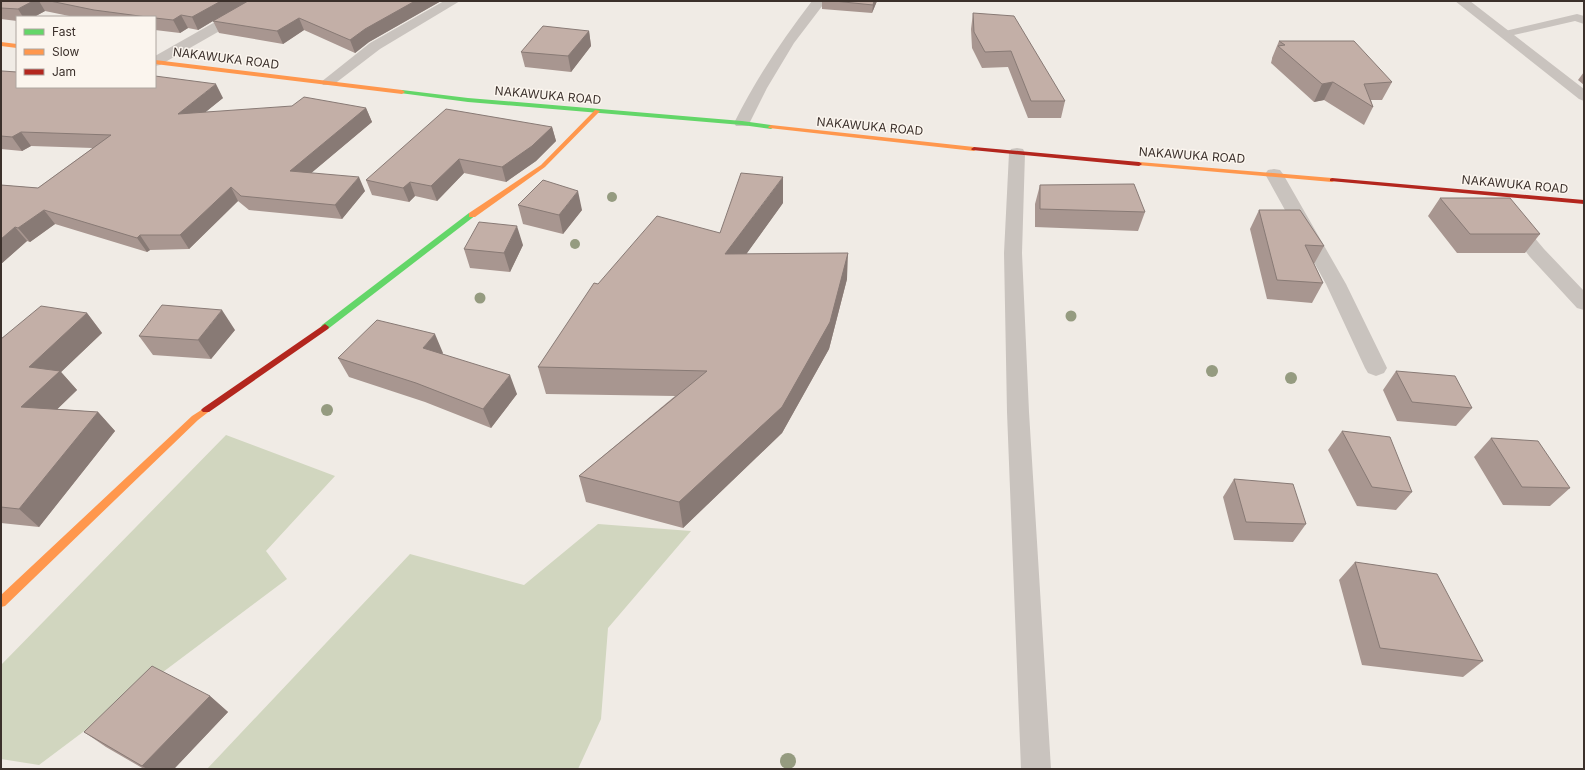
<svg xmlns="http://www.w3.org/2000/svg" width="1585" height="770" viewBox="0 0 1585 770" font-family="Inter,sans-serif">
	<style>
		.green { fill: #d1d6bf }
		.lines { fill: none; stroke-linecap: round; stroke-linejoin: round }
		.lane { fill: #c9c3be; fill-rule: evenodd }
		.street { fill: #c9c3be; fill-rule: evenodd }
		.fast { fill: #63d668; fill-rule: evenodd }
		.slow { fill: #ff974d; fill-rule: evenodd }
		.jam { fill: #b3261e; fill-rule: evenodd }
		.tree { fill: #959b80 }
		.wall { fill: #a89690 }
		.shaded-wall { fill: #887a75 }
		.building { fill: #c3afa7; stroke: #887a75 }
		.labels { text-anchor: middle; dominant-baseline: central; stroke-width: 3; stroke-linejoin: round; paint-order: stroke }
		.far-street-label { font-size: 12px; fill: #3b302b; stroke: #fbf5ee }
	</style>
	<rect width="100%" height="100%" fill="#f0ebe5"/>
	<path class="green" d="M 226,435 L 335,476 L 266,551 L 287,579 L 39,765 L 1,759 L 1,665 Z
		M 598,524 L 691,531 L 608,628 L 601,719 L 578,769 L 207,769 L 410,554 L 524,585 Z"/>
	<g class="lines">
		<path class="lane" d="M 1577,14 L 1584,16 L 1584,24 L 1575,21 L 1505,37 L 1499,34 L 1501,32 Z"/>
		<path class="street" d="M 252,1 L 269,1 L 267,4 L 160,65 L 155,66 L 155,56 Z
			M 444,1 L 460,1 L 380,49 L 333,85 L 323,85 L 321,82 L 370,43 Z
			M 812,1 L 826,1 L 794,43 L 767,88 L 748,126 L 736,126 L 734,123 C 756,79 782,40 812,1 Z
			M 1455,1 L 1470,1 L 1584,89 L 1584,101 L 1579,99 Z
			M 1017,148 L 1023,149 L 1025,153 L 1022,253 L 1029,412 L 1051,769 L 1021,769 L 1007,412 L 1004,253 L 1009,153 L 1011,149 Z
			M 1274,169 L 1280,170 L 1283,174 L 1346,284 L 1387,368 L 1384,373 L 1376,376 L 1368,373 L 1365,368 L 1326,284 L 1265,174 L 1268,170 Z
			M 1512,216 L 1518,218 L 1544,249 L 1584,291 L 1584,310 L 1577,308 L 1530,257 L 1506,226 L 1503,222 L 1506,218 Z"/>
		<path class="fast" d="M 402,90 L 468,98 L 742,121 L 771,125 L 774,127 L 771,129 L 742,125 L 468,102 L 400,93 L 400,91 Z
			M 469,213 L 475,213 L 476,215 L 328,329 L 322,329 L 321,327 L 322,325 Z"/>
		<path class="slow" d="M 1,42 L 17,44 L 17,48 L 1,46 Z
			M 155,60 L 402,90 L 405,92 L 402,94 L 155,64 Z
			M 595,110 L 600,111 L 545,167 L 475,217 L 469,217 L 469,213 L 541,165 Z
			M 771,125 L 974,147 L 977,149 L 974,151 L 769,128 L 768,127 Z
			M 1139,162 L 1332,178 L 1336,180 L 1332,182 L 1137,165 L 1136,164 Z
			M 206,407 L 209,408 L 211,410 L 198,420 L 5,606 L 1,607 L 1,595 L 192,416 Z"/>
		<path class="jam" d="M 974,147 L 1139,162 L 1142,164 L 1139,166 L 972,150 L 971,149 Z
			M 1332,178 L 1584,200 L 1584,204 L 1330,181 L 1330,179 Z
			M 325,324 L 329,327 L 328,329 L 209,412 L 203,412 L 201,410 L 203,408 Z"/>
	</g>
	<g class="tree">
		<circle cx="612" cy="197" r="5"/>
		<circle cx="575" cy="244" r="5"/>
		<circle cx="480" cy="298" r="5.5"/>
		<circle cx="1071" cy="316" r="5.5"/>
		<circle cx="1212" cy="371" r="6"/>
		<circle cx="1291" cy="378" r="6"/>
		<circle cx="327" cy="410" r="6"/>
		<circle cx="788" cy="761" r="8"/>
	</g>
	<path class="wall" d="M 1,1 L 441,1 L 369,42 L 355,53 L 304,30 L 283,44 L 219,33 L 213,21 L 198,30 L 188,28 L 180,33 L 155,30 L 155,17 L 74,17 L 45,11 L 34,17 L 17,17 L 17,21 L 1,19 Z
		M 822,1 L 877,1 L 872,13 L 822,9 Z
		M 973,13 L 1065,101 L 1061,118 L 1028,118 L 1008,67 L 982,68 L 972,48 L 971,29 Z
		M 589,31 L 591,46 L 571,72 L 525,67 L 521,52 Z
		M 1279,41 L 1392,82 L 1382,100 L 1371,100 L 1373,107 L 1364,125 L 1324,100 L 1314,102 L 1271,63 L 1272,59 L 1272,58 Z
		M 1,72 L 223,98 L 205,112 L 366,108 L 372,122 L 311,173 L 365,191 L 342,219 L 249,210 L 238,201 L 189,249 L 150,250 L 147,252 L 55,224 L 30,242 L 27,241 L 1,264 L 1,185 L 38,188 L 93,148 L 31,146 L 22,151 L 1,149 Z
		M 1584,72 L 1584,85 L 1578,80 Z
		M 552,127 L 556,141 L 536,161 L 506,182 L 464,173 L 437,201 L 415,196 L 409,202 L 372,195 L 366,180 Z
		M 1040,185 L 1145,212 L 1138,231 L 1035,227 L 1035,204 Z
		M 1440,198 L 1540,234 L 1525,253 L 1457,253 L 1428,216 Z
		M 783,203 L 746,254 L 847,279 L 829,349 L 782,433 L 683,528 L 586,502 L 579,476 L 675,396 L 546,394 L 538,367 L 598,284 L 720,233 Z
		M 518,205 L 582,210 L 563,234 L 523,224 Z
		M 1259,210 L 1324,246 L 1314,264 L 1323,283 L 1312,303 L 1267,299 L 1250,229 Z
		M 523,245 L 510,272 L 470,268 L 464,249 Z
		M 87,313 L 102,333 L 61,372 L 77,390 L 57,409 L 98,412 L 115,431 L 39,527 L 1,523 L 1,339 Z
		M 235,330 L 211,359 L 153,355 L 139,336 Z
		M 443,353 L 442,354 L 517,394 L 491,428 L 425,402 L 349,377 L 338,358 Z
		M 1396,371 L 1472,408 L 1456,426 L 1397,421 L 1383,390 Z
		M 1342,431 L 1412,492 L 1396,510 L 1357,506 L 1328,450 Z
		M 1491,438 L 1570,488 L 1550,506 L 1503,505 L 1474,457 Z
		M 1234,479 L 1306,524 L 1293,542 L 1234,540 L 1223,497 Z
		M 1355,562 L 1483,661 L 1463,677 L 1362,665 L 1339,580 Z
		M 210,696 L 228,712 L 174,769 L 144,769 L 106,747 L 84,732 Z"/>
	<path class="shaded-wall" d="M 33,1 L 39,1 L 45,11 L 34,17 L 23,17 L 18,9 Z
		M 221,1 L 249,1 L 213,21 L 198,30 L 192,17 Z
		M 415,1 L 441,1 L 369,42 L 355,53 L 350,40 L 365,29 Z
		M 874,1 L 877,1 L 872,13 L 873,5 Z
		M 181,15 L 188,28 L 180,33 L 173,20 Z
		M 299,18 L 304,30 L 283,44 L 277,31 Z
		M 589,31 L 591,46 L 571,72 L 568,56 Z
		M 1333,82 L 1324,100 L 1314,102 L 1322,84 Z
		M 216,84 L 223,98 L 186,128 L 178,114 Z
		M 366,108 L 372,122 L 297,185 L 290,171 Z
		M 552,127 L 556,141 L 536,161 L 506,182 L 502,167 Z
		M 21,132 L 31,146 L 22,151 L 12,137 Z
		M 459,159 L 464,173 L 437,201 L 431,186 Z
		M 359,177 L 365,191 L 342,219 L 335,205 Z
		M 783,177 L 783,203 L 727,281 L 725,254 Z
		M 410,182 L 415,196 L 409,202 L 403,188 Z
		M 231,187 L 238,201 L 189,249 L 180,235 Z
		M 578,191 L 582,210 L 563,234 L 559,215 Z
		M 44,210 L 55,224 L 30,242 L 18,228 Z
		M 517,226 L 523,245 L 510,272 L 504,253 Z
		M 15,227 L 27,241 L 1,264 L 1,239 Z
		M 140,235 L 150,250 L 147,252 L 137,238 Z
		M 848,253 L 847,279 L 829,349 L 782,433 L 683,528 L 679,502 Z
		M 222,310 L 235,330 L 211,359 L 198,340 Z
		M 87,313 L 102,333 L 61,372 L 77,390 L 40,426 L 21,407 L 29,367 Z
		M 435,334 L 443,353 L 431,367 L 423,348 Z
		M 510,375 L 517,394 L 491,428 L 483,409 Z
		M 98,412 L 115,431 L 39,527 L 19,509 Z
		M 210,696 L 228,712 L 174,769 L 147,769 L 142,766 Z"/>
	<path class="building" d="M 1,1 L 33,1 L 18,9 L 1,8 Z
		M 50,1 L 221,1 L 192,17 L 181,15 L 173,20 L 155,18 L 155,17 L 147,17 L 94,10 Z
		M 248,1 L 415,1 L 365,29 L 350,40 L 299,18 L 277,31 L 213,21 Z
		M 834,1 L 874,1 L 873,5 Z
		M 973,13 L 1014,16 L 1065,101 L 1031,101 L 1011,51 L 985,52 L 974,32 Z
		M 543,26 L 589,31 L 568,56 L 521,52 Z
		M 1279,41 L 1354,41 L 1392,82 L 1364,84 L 1373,107 L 1333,82 L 1322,84 L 1278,46 L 1285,45 Z
		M 2,71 L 17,72 L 17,87 L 155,87 L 155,76 L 216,84 L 178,114 L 292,106 L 304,97 L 366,108 L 290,171 L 359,177 L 335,205 L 241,196 L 231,187 L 180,235 L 140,235 L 137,238 L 44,210 L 18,228 L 15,227 L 1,239 L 1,185 L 38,188 L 111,135 L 21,132 L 12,137 L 1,136 L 1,72 Z
		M 446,109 L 552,127 L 532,146 L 502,167 L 459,159 L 431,186 L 410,182 L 403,188 L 366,180 Z
		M 741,173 L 783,177 L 725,254 L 848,253 L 830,322 L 782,407 L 679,502 L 579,476 L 707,371 L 538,367 L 594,283 L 598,284 L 657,216 L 720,233 Z
		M 543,180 L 578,191 L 559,215 L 518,205 Z
		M 1134,184 L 1145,212 L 1040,209 L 1040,185 Z
		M 1440,198 L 1510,198 L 1540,234 L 1470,234 Z
		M 1259,210 L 1300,210 L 1324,246 L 1305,245 L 1323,283 L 1277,280 Z
		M 479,222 L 517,226 L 504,253 L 464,249 Z
		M 162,305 L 222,310 L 198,340 L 139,336 Z
		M 41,306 L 87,313 L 29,367 L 60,371 L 21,407 L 98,412 L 19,509 L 1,507 L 1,339 Z
		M 377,320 L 435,334 L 423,348 L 510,375 L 483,409 L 416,383 L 338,358 Z
		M 1396,371 L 1455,376 L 1472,408 L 1412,402 Z
		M 1342,431 L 1390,437 L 1412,492 L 1372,487 Z
		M 1491,438 L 1538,441 L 1570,488 L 1522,487 Z
		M 1234,479 L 1293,484 L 1306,524 L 1246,522 Z
		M 1355,562 L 1437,574 L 1483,661 L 1380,648 Z
		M 152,666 L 210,696 L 142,766 L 84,732 Z"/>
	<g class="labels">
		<g class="far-street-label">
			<text transform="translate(226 58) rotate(7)">NAKAWUKA ROAD</text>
			<text transform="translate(548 95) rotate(5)">NAKAWUKA ROAD</text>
			<text transform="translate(870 126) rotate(5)">NAKAWUKA ROAD</text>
			<text transform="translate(1192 155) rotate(4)">NAKAWUKA ROAD</text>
			<text transform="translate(1515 184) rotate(5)">NAKAWUKA ROAD</text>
		</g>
	</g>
	<rect width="1585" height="770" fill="none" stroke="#3b302b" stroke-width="4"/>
	<rect x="16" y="16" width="140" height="72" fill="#fbf5ee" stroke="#aea6a0"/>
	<rect x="24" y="29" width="20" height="6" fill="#63d668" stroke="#aea6a0"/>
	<text x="52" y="36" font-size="12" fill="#3b302b">Fast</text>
	<rect x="24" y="49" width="20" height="6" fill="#ff974d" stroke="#aea6a0"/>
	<text x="52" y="56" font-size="12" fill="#3b302b">Slow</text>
	<rect x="24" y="69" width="20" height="6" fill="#b3261e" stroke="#aea6a0"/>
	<text x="52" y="76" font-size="12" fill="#3b302b">Jam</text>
</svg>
